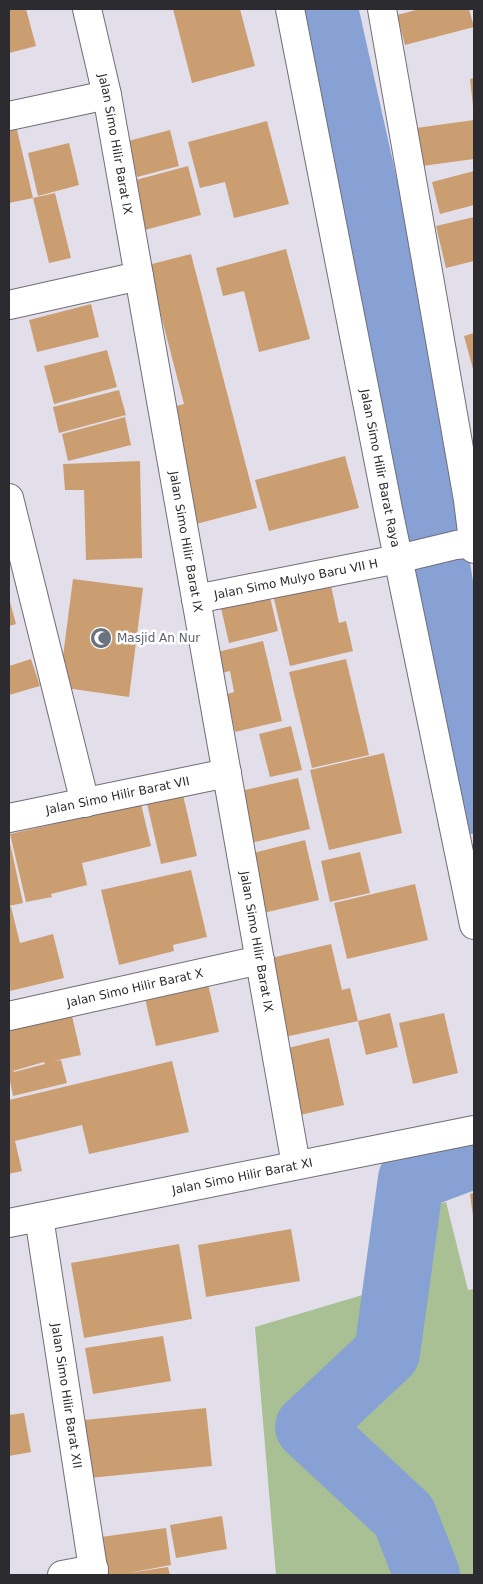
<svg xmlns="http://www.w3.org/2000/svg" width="483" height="1584" viewBox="0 0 483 1584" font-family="'DejaVu Sans',sans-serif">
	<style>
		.green { fill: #a8c094 }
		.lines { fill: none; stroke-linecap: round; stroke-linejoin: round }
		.river { stroke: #87a1d4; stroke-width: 66 }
		.building { fill: #cb9e71; fill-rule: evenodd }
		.minor-casing { stroke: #716d77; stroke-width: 30 }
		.minor { stroke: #fff; stroke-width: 28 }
		.labels { text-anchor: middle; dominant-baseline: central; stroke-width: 5; stroke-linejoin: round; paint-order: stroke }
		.street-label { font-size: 12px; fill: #2c2b2f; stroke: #fff }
		.worship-label { font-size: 12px; fill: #5b616d; stroke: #fff; text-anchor: start }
	</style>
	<rect width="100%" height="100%" fill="#e3dfea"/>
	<path class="green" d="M 446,1202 L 468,1290 L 474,1289 L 474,1575 L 276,1575 L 255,1327 L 376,1291 L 372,1219 Z"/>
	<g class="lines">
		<path class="river" d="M 325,9 L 408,380 L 474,801
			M 427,1575 L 404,1516 L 308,1427 L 387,1353 L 411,1179 L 474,1155"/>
	</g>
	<path class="building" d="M 9,9 L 26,9 L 36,46 L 9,53 Z
		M 173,9 L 240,9 L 255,66 L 192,83 Z
		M 420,9 L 469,9 L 474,27 L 405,45 L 397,15 Z
		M 474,78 L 474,106 L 473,106 L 470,79 Z
		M 14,117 L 33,198 L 9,203 L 9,118 Z
		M 474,120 L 474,159 L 422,166 L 416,128 Z
		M 267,121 L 289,204 L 234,218 L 225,182 L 200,188 L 188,142 Z
		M 170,130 L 179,166 L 137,177 L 128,141 Z
		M 69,143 L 79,185 L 38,196 L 28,153 Z
		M 188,166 L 201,215 L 145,230 L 132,181 Z
		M 474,171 L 474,205 L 440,214 L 432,182 Z
		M 55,193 L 71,258 L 49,263 L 33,198 Z
		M 474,217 L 474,261 L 446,268 L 436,226 Z
		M 286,249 L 310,339 L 259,352 L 244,291 L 223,296 L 216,268 Z
		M 191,254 L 257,508 L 196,524 L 165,409 L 184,404 L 148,265 Z
		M 91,304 L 99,337 L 37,352 L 29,320 Z
		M 474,333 L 474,373 L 464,336 Z
		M 107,350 L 117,387 L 54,404 L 44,366 Z
		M 119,390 L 126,415 L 59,433 L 53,407 Z
		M 125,417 L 131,445 L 68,461 L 62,434 Z
		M 345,456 L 359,508 L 269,531 L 255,480 Z
		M 140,461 L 142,558 L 86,560 L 84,490 L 65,490 L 63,464 Z
		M 73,579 L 143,588 L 129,697 L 59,687 Z
		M 330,581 L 339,623 L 346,621 L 353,651 L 290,666 L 273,595 Z
		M 270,597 L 278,631 L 229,643 L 221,608 Z
		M 9,598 L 16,624 L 9,626 Z
		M 263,641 L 282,721 L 235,732 L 227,694 L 234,692 L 230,671 L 214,675 L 209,654 Z
		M 31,659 L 40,686 L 9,695 L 9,666 Z
		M 346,659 L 369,755 L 312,768 L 289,672 Z
		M 291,726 L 302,770 L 270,777 L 259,734 Z
		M 384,753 L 402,833 L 329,850 L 310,770 Z
		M 298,778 L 310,829 L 242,845 L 236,792 Z
		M 181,786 L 197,856 L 161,864 L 145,795 Z
		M 141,804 L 151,846 L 82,863 L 87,885 L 51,894 L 52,897 L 26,902 L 10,834 Z
		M 305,840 L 319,900 L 259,914 L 245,855 Z
		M 10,843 L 23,903 L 9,906 L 9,844 Z
		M 360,852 L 370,893 L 330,902 L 321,861 Z
		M 191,870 L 207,937 L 173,945 L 174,951 L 119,965 L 101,890 Z
		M 415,884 L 428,940 L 347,959 L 334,903 Z
		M 9,907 L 11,907 L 20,943 L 53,934 L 64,978 L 10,991 Z
		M 331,944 L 342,990 L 350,988 L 358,1021 L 285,1037 L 267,959 Z
		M 206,975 L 219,1032 L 156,1046 L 143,990 Z
		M 70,1007 L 81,1055 L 53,1061 L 61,1060 L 67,1083 L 13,1096 L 9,1076 L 9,1022 ZM 44,1062 L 45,1064 L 14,1072 L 13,1071 Z
		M 390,1013 L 398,1047 L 366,1055 L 358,1021 Z
		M 444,1013 L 458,1073 L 413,1084 L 399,1023 Z
		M 329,1038 L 344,1105 L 300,1115 L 284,1049 Z
		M 172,1061 L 189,1132 L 89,1154 L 82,1125 L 15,1141 L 22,1171 L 9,1174 L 9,1100 Z
		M 474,1193 L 474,1216 L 473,1216 L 470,1194 Z
		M 291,1229 L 300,1281 L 206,1297 L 198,1245 Z
		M 179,1244 L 192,1319 L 84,1338 L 71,1263 Z
		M 163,1336 L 171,1381 L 93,1394 L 85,1348 Z
		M 206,1408 L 212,1466 L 89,1478 L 84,1420 Z
		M 24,1413 L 31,1452 L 9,1456 L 9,1415 Z
		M 222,1516 L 227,1549 L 176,1558 L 170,1525 Z
		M 166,1528 L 171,1565 L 128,1573 L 168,1567 L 170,1575 L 106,1575 L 101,1537 Z"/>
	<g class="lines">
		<g class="minor-casing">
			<g id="minor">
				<path id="s1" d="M 87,9 L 107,95 L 296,1165"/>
				<path id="s2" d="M 290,9 L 388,509 L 474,925"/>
				<path d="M 382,9 L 468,500 L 474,549"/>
				<path d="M 9,116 L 107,95"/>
				<path d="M 9,305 L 139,276"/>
				<path d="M 9,498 L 85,803"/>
				<path id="s3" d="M 196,599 L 398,559 L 456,545 L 474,543"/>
				<path id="s4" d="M 9,818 L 227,773"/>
				<path id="s5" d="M 9,1016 L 260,960"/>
				<path id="s6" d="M 39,1217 L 94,1575"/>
				<path id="s7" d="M 9,1223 L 474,1130"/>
				<path d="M 62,1575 L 94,1569"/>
			</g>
		</g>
		<use href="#minor" class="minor"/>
	</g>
	<defs>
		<g id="mosque-disc" transform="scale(1.125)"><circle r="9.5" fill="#6b7280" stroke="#fff"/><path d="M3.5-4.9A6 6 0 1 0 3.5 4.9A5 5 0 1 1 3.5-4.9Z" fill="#fff"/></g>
	</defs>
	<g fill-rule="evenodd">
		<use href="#mosque-disc" x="101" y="638"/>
	</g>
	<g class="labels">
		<g class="street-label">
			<text stroke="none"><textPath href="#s1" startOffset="138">Jalan Simo Hilir Barat IX</textPath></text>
			<text stroke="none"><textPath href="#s2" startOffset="468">Jalan Simo Hilir Barat Raya</textPath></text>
			<text stroke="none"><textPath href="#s1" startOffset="542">Jalan Simo Hilir Barat IX</textPath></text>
			<text stroke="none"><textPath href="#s3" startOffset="102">Jalan Simo Mulyo Baru VII H</textPath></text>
			<text stroke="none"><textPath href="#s4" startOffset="111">Jalan Simo Hilir Barat VII</textPath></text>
			<text stroke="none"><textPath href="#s1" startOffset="948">Jalan Simo Hilir Barat IX</textPath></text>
			<text stroke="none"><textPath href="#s5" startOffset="129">Jalan Simo Hilir Barat X</textPath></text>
			<text stroke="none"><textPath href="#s7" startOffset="238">Jalan Simo Hilir Barat XI</textPath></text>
			<text stroke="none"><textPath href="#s6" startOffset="181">Jalan Simo Hilir Barat XII</textPath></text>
		</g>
		<g class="worship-label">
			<text x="117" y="638">Masjid An Nur</text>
		</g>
	</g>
	<rect width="483" height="1584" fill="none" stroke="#2c2b2f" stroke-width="20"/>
</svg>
